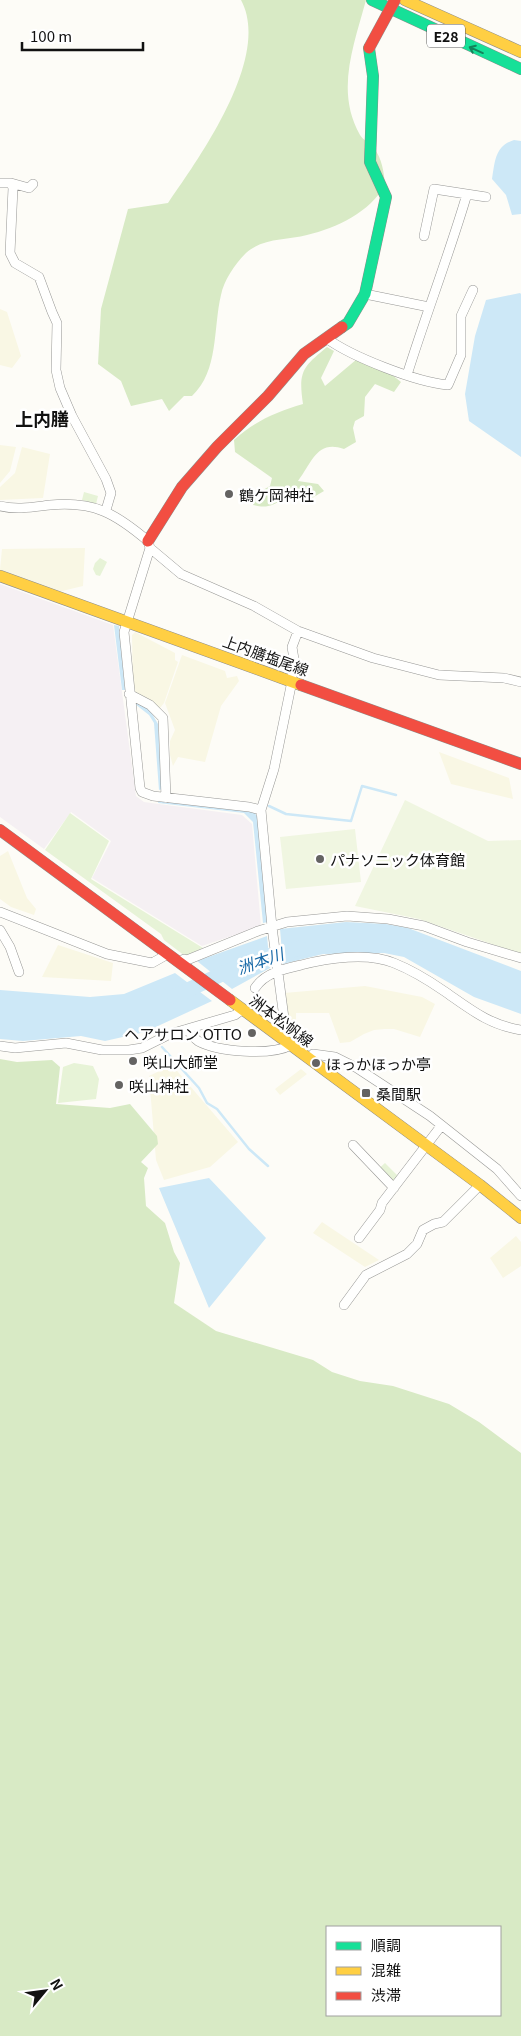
<svg xmlns="http://www.w3.org/2000/svg" width="521" height="2036" viewBox="0 0 521 2036" font-family="Georgia,'Noto Sans JP',serif">
	<style>
		.industrial { fill: #f5f0f3 }
		.farmland { fill: #f9f7e4 }
		.green { fill: #e7f3d7 }
		.forest { fill: #d8eac5; fill-rule: evenodd }
		.pitch { fill: #f0f6e1 }
		.water { fill: #cde8f7 }
		.lines { fill: none; stroke-linecap: round; stroke-linejoin: round }
		.stream { stroke: #cde8f7; stroke-width: 2.5 }
		.river { stroke: #cde8f7; stroke-width: 15 }
		.street-casing { stroke: #979795; stroke-width: 10 }
		.fast-casing { stroke: #8e8d8b; stroke-width: 12 }
		.slow-casing { stroke: #8e8d8b; stroke-width: 12 }
		.jam-casing { stroke: #8e8d8b; stroke-width: 12 }
		.street { stroke: #fffffe; stroke-width: 9 }
		.fast { stroke: #16e098; stroke-width: 11 }
		.slow { stroke: #ffcf43; stroke-width: 11 }
		.jam { stroke: #f24e42; stroke-width: 11 }
		.jam-bridge-casing { stroke: #8e8d8b; stroke-width: 12; stroke-linecap: butt }
		.jam-bridge { stroke: #f24e42; stroke-width: 11 }
		.oneway { stroke: #14835b }
		.poi-dot { fill: #646362; stroke: #fff; stroke-width: 2 }
		.labels { text-anchor: middle; dominant-baseline: central; stroke-width: 5; stroke-linejoin: round; paint-order: stroke }
		.shield { fill: #fff; stroke: #585858; stroke-width: 1 }
		.shield-label { font-size: 14px; font-weight: bold; fill: #111 }
		.poi-label { font-size: 15px; fill: #111; stroke: #fff; text-anchor: start }
		.street-label { font-size: 15px; fill: #111; stroke: #fff }
		.water-label { font-size: 16px; font-style: italic; fill: #1768a6; stroke: #fff }
		.quarter-label { font-size: 18px; font-weight: bold; fill: #111; stroke: #fff }
	</style>
	<rect width="100%" height="100%" fill="#fdfcf7"/>
	<path class="industrial" d="M 0,584 L 113,625 L 136,796 L 144,802 L 242,815 L 252,824 L 261,926 L 202,946 L 92,878 L 111,841 L 71,812 L 44,849 L 0,817 Z"/>
	<path class="farmland" d="M 0,309 L 7,312 L 21,356 L 12,368 L 0,365 Z
		M 0,445 L 16,447 L 10,471 L 0,483 Z
		M 22,447 L 50,454 L 43,498 L 0,500 L 0,487 L 15,473 Z
		M 85,548 L 83,586 L 58,592 L 0,570 L 2,549 Z
		M 135,632 L 175,653 L 175,660 L 178,662 L 164,703 L 160,708 L 133,693 L 132,635 Z
		M 182,655 L 225,671 L 227,678 L 237,676 L 239,681 L 221,706 L 205,762 L 178,757 L 173,766 L 170,755 L 170,741 L 175,730 L 165,703 Z
		M 439,752 L 509,778 L 513,799 L 451,784 Z
		M 8,851 L 27,898 L 36,909 L 34,915 L 11,907 L 0,899 L 0,856 Z
		M 58,945 L 113,963 L 111,981 L 42,977 Z
		M 365,986 L 422,997 L 435,1004 L 420,1037 L 394,1029 L 385,1029 L 374,1030 L 364,1034 L 350,1042 L 340,1043 L 329,1013 L 296,1013 L 296,1021 L 288,1019 L 284,993 Z
		M 172,1065 L 238,1142 L 210,1167 L 164,1180 L 156,1160 L 149,1076 Z
		M 301,1069 L 307,1074 L 280,1095 L 275,1089 Z
		M 322,1222 L 379,1260 L 365,1267 L 313,1233 Z
		M 516,1236 L 521,1242 L 521,1266 L 503,1278 L 490,1258 Z"/>
	<path class="green" d="M 84,492 L 98,496 L 96,504 L 82,500 Z
		M 100,558 L 107,562 L 100,576 L 96,575 L 93,569 L 95,563 Z
		M 70,813 L 109,841 L 91,879 L 203,948 L 185,956 L 164,940 L 161,934 L 45,850 Z
		M 74,1063 L 93,1066 L 99,1079 L 96,1099 L 58,1103 L 63,1067 Z
		M 385,1163 L 398,1176 L 389,1184 L 376,1171 Z"/>
	<path class="forest" d="M 241,0 L 366,0 C 354,45 335,91 360,135 C 363,140 370,143 374,148 C 382,159 384,172 385,185 C 370,212 337,228 307,235 C 287,240 262,238 246,253 C 235,264 224,280 221,295 C 213,328 219,371 192,396 L 184,396 L 169,411 L 162,399 L 131,406 L 121,381 L 98,364 L 101,309 L 128,209 L 168,203 C 199,158 272,57 241,0 Z
		M 327,347 L 334,351 L 321,378 L 325,386 L 357,359 L 391,374 L 401,382 L 394,392 L 375,384 L 365,397 L 364,416 L 355,421 L 353,428 L 356,442 L 344,449 C 317,440 313,461 298,481 L 318,484 L 324,491 L 307,501 L 282,499 C 272,507 265,508 253,505 L 256,494 L 270,486 L 272,478 L 235,452 L 234,440 C 255,421 276,412 303,404 C 298,371 303,367 327,347 Z
		M 0,1059 L 17,1062 L 52,1060 L 60,1067 L 56,1104 L 110,1108 L 130,1104 L 157,1136 L 158,1144 L 141,1162 L 148,1168 L 144,1178 L 146,1206 L 165,1223 L 174,1252 L 180,1263 L 174,1303 L 216,1331 L 313,1360 L 332,1372 L 360,1381 L 393,1386 L 449,1404 L 479,1422 L 521,1453 L 521,2036 L 0,2036 ZM 327,1927 L 500,1927 L 500,2015 L 327,2015 Z"/>
	<path class="pitch" d="M 405,800 L 488,841 L 521,840 L 521,954 L 419,919 L 355,906 Z
		M 355,829 L 361,882 L 286,889 L 280,837 Z"/>
	<path class="water" d="M 514,140 L 521,141 L 521,214 L 512,215 L 506,195 L 492,179 C 495,161 495,146 514,140 Z
		M 520,293 L 521,294 L 521,457 L 469,421 L 465,394 L 475,336 L 486,300 Z
		M 114,625 L 119,626 L 125,690 L 122,690 Z
		M 136,701 L 150,710 L 158,724 L 162,789 L 159,790 L 154,723 L 149,715 L 135,704 Z
		M 159,799 L 248,808 L 255,813 L 259,820 L 268,922 L 263,923 L 253,822 L 244,813 L 158,803 Z
		M 346,922 L 386,924 L 408,928 L 521,971 L 521,1014 L 474,997 L 404,957 L 384,953 L 323,954 L 283,964 L 280,929 Z
		M 267,936 L 270,968 L 232,989 L 197,961 Z
		M 175,973 L 212,1001 L 145,1032 L 105,1041 L 81,1036 L 23,1041 L 0,1039 L 0,990 L 90,997 L 124,994 Z
		M 209,1178 L 266,1238 L 209,1308 L 159,1188 Z"/>
	<g class="lines">
		<path class="stream" d="M 269,806 L 286,814 L 351,821 L 362,786 L 396,795
			M 162,1047 L 199,1088 L 207,1103 L 217,1109 L 249,1149 L 268,1166"/>
		<path class="river" d="M 175,996 L 252,960 L 300,948"/>
		<g class="street-casing">
			<path id="street" d="M 0,183 L 11,183 L 13,188 L 10,253 L 15,263 L 39,277 L 52,312 L 57,323 L 56,370 L 60,388 L 72,416 L 106,479 L 111,493 L 106,510
				M 11,183 L 29,188 L 33,184
				M 424,236 L 434,189 L 486,197
				M 365,294 L 429,307
				M 326,338 C 352,357 416,382 448,385 L 461,355 L 461,316 L 473,290
				M 407,375 C 426,314 449,255 467,194
				M 0,506 C 17,510 33,507 50,505 C 94,501 115,513 148,541 L 150,548 L 124,632 L 140,788 L 142,792 L 153,796 L 249,807 L 261,810
				M 150,548 L 181,574 L 254,606 L 298,631 L 373,658 L 439,675 L 504,678 L 521,682
				M 129,694 L 150,705 L 163,718 L 166,798
				M 0,912 L 107,954 L 152,963 L 168,954
				M 0,930 L 10,947 L 19,972
				M 184,959 L 187,960 L 258,931 L 287,922 L 347,916 L 388,919 L 424,926 L 467,942 L 521,958
				M 255,988 C 265,973 283,969 301,965 C 328,958 368,952 394,963 C 409,969 431,982 444,991 C 470,1009 489,1025 521,1030
				M 187,1029 C 190,1033 194,1038 198,1041 C 218,1052 271,1056 291,1045
				M 280,1037 L 285,1031 L 284,1018 L 272,927 L 261,810 L 274,769 L 291,686 L 294,659 L 292,647 L 298,631
				M 0,1046 L 15,1048 L 66,1043 L 102,1050 L 129,1050 L 142,1048 L 170,1034 L 235,1015 L 243,1009
				M 310,1059 L 313,1054 L 335,1057 L 357,1068 L 430,1116 L 497,1169 L 521,1196
				M 353,1145 L 394,1188
				M 359,1238 L 380,1210 L 382,1203 L 441,1126
				M 344,1305 L 366,1275 L 407,1254 L 417,1244 L 423,1230 L 434,1224 L 443,1222 L 480,1185"/>
		</g>
		<g class="fast-casing">
			<path id="fast" d="M 372,0 L 521,69
				M 342,327 L 348,323 L 365,294 L 386,197 L 370,162 L 373,76 L 369,48"/>
		</g>
		<g class="slow-casing">
			<path id="slow" d="M 405,0 L 521,52
				M 0,576 L 301,685
				M 230,1000 L 480,1185 L 521,1218"/>
		</g>
		<g class="jam-casing">
			<path id="jam" d="M 148,541 L 182,487 L 217,447 L 268,396 L 304,354 L 342,327
				M 301,685 L 521,764
				M 0,830 L 230,1000"/>
		</g>
		<use href="#street" class="street"/>
		<use href="#fast" class="fast"/>
		<use href="#slow" class="slow"/>
		<use href="#jam" class="jam"/>
		<g class="jam-bridge-casing">
			<path id="jam-bridge" d="M 369,48 L 395,0"/>
		</g>
		<use href="#jam-bridge" class="jam-bridge"/>
	</g>
	<defs><path id="oneway-shaft" d="M-6 0H5M1.5-3L5.5 0L1.5 3" fill="none" stroke-width="1.6" stroke-linecap="round" stroke-linejoin="round" transform="scale(1.25)"/></defs>
	<use class="oneway" href="#oneway-shaft" transform="translate(476 50) rotate(-156)"/>
	<g class="poi-dot">
		<circle cx="229" cy="494" r="5"/>
		<circle cx="320" cy="859" r="5"/>
		<circle cx="252" cy="1033" r="5"/>
		<circle cx="133" cy="1061" r="5"/>
		<circle cx="316" cy="1063" r="5"/>
		<circle cx="119" cy="1085" r="5"/>
		<rect x="361" y="1088" width="10" height="10" rx="2.5"/>
	</g>
	<g class="labels">
		<rect class="shield" x="427" y="24.5" width="38" height="23" rx="4"/>
		<g class="shield-label">
			<text x="446" y="36">E28</text>
		</g>
		<g class="poi-label">
			<text x="239" y="494">鶴ケ岡神社</text>
			<text x="330" y="859">パナソニック体育館</text>
			<text x="242" y="1033" text-anchor="end">ヘアサロン OTTO</text>
			<text x="143" y="1061">咲山大師堂</text>
			<text x="326" y="1063">ほっかほっか亭</text>
			<text x="129" y="1085">咲山神社</text>
			<text x="376" y="1093">桑間駅</text>
		</g>
		<g class="street-label">
			<text transform="translate(266 655) rotate(20)">上内膳塩尾線</text>
			<text transform="translate(282 1020) rotate(37)">洲本松帆線</text>
		</g>
		<g class="water-label">
			<text transform="translate(260 960) rotate(-19)">洲本川</text>
		</g>
		<g class="quarter-label">
			<text x="42" y="418">上内膳</text>
		</g>
	</g>
	<rect x="326" y="1926" width="175" height="90" fill="#ffffff" stroke="#a0a0a0"/>
	<rect x="336" y="1942" width="25" height="8" fill="#16e098" stroke="#a0a0a0"/>
	<text x="371" y="1951" font-size="15" fill="#111111">順調</text>
	<rect x="336" y="1967" width="25" height="8" fill="#ffcf43" stroke="#a0a0a0"/>
	<text x="371" y="1976" font-size="15" fill="#111111">混雑</text>
	<rect x="336" y="1992" width="25" height="8" fill="#f24e42" stroke="#a0a0a0"/>
	<text x="371" y="2001" font-size="15" fill="#111111">渋滞</text>
	<g transform="translate(45 1991) rotate(61)" stroke="#ffffff" stroke-width="4" paint-order="stroke">
	<path d="M0-4L9 19L0 12L-9 19Z" fill="#111111"/>
	<text y="-8" font-size="14" font-weight="bold" text-anchor="middle" fill="#111111">N</text>
	</g>
	<path d="M22 42v8h121v-8" fill="none" stroke="#111111" stroke-width="2.5"/>
	<text x="30" y="42" font-size="15" fill="#111111" stroke="#ffffff" stroke-width="4" paint-order="stroke">100 m</text>
</svg>
